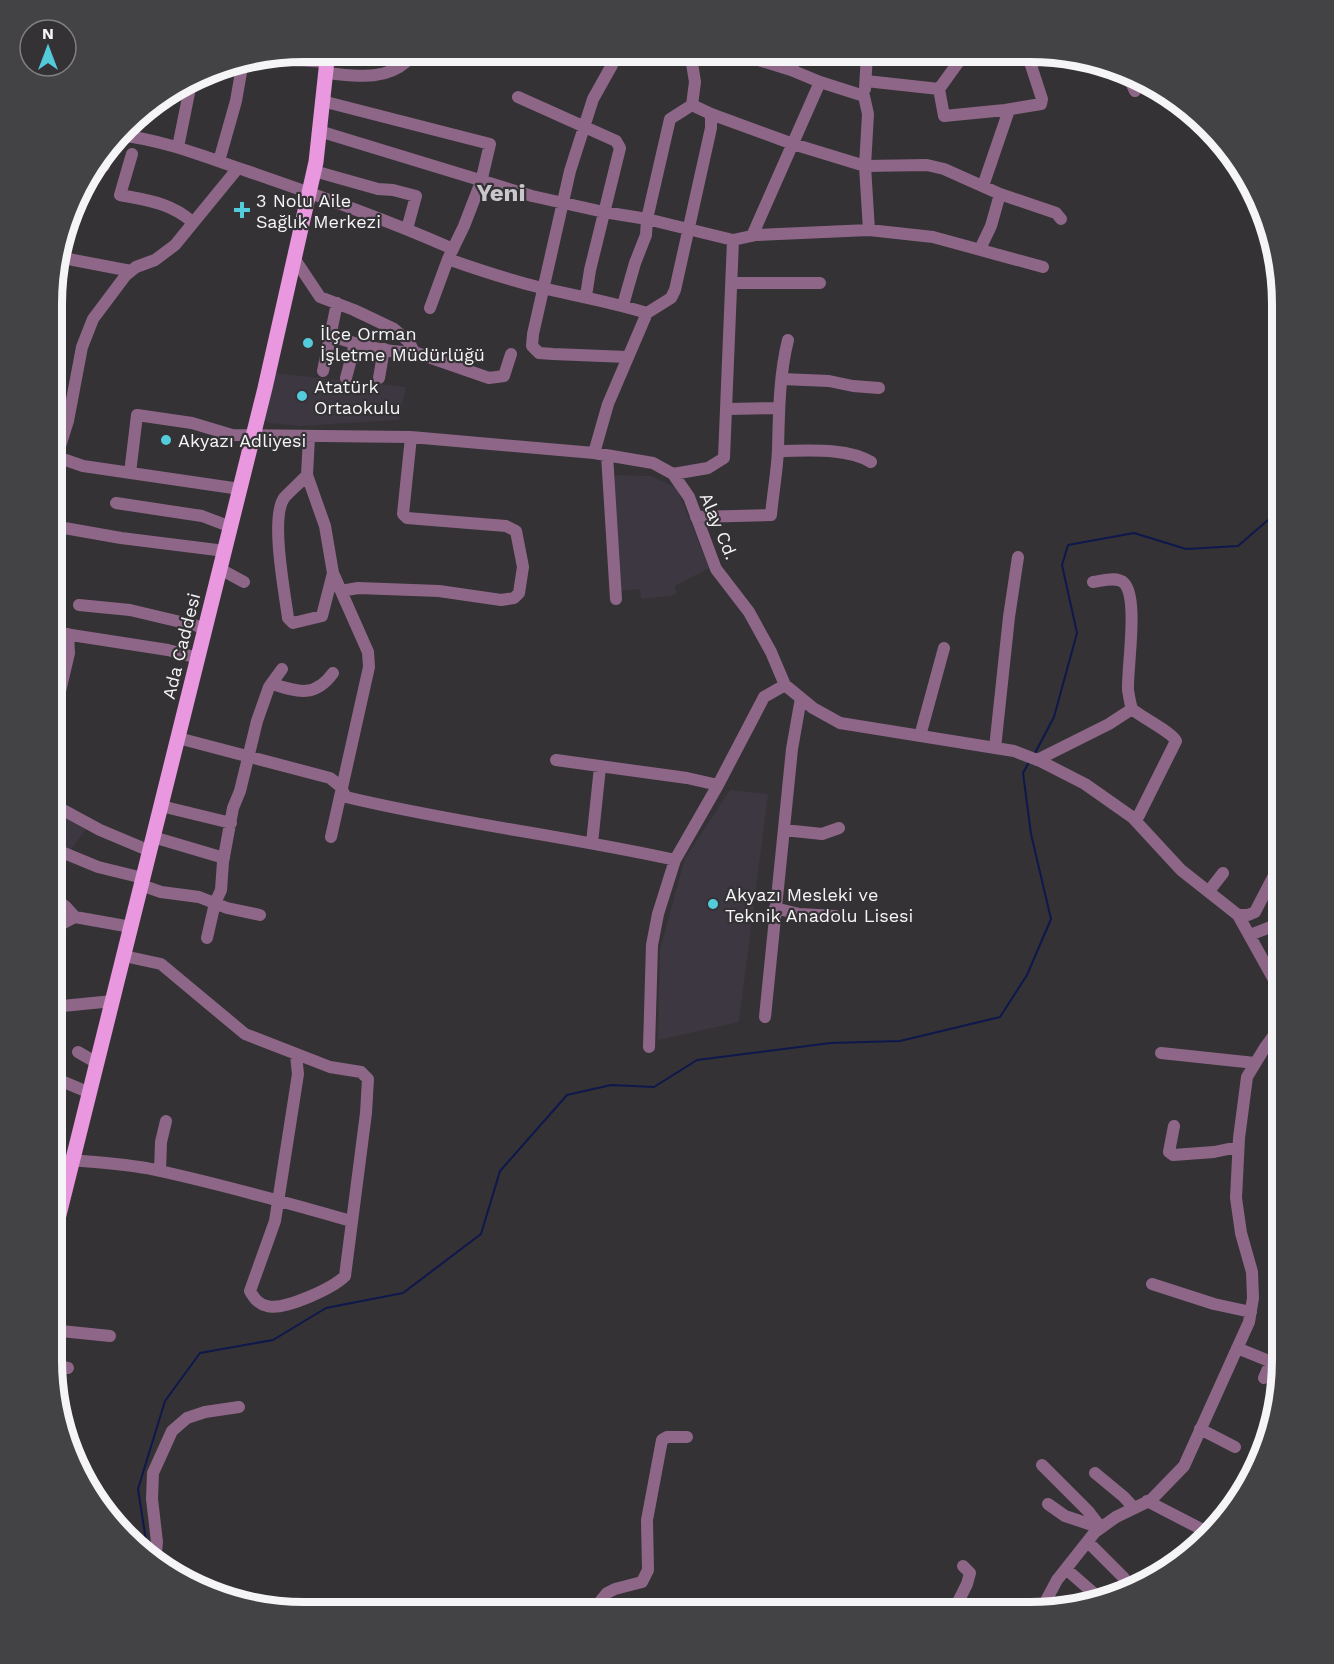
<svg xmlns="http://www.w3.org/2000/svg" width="1334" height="1664" viewBox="0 0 1334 1664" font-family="'Work Sans',sans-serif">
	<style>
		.built { fill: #3c3740 }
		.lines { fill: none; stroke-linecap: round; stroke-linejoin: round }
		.stream { stroke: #0e184c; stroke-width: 2 }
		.minor { stroke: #8e6788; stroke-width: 12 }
		.major { stroke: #e997de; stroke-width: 15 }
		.poi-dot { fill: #53cbda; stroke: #343235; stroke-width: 2 }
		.labels { text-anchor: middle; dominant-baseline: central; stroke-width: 4.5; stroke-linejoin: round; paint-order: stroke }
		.poi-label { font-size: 18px; fill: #f5f4f6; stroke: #343235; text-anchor: start }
		.street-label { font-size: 18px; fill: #f5f4f6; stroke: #343235 }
		.district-label { font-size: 24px; font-weight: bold; fill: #cbc8cd; stroke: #343235 }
		.rim { fill: none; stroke: #f5f4f6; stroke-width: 8 }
	</style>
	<rect width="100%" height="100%" fill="#343235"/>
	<path class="built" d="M 275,373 L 406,387 L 399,420 L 300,426 L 269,423 L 264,420 Z
		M 614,475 L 651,476 L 677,488 L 709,568 L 675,586 L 676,595 L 641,599 L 640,589 L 619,591 Z
		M 730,790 L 768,794 L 739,1022 L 658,1040 L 660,949 L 685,858 Z
		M 52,810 L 89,825 L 62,862 L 52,857 Z"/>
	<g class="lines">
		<path class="stream" d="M 1034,755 L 1054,717 L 1077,633 L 1062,565 L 1068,545 L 1134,533 L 1186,549 L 1238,546 L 1283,507
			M 146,1552 L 147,1547 L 138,1489 L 165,1401 L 200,1353 L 273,1340 L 326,1308 L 403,1293 L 481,1234 L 500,1171 L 567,1095 L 611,1085 L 654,1087 L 697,1060 L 831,1043 L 900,1041 L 1000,1017 L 1027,975 L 1051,919 L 1031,834 L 1023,773 L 1029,762"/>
		<path class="minor" d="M 612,52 L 612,65 L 593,99 L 570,171 L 533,334 L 532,346 L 539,353 L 553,354 L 627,357
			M 639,52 L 669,56 L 718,56 L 739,54 L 791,70
			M 798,52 L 791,70 L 820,82
			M 965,53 L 939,89 L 944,116 L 1005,110 L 1041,104 L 1042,99 L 1027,53
			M 691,57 L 695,82 L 692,105
			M 262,58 L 327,62
			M 325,73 C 353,75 383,82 406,62
			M 1129,78 L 1135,91
			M 866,81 L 939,89
			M 865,89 L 867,53
			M 518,97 L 616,141 L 620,148 L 590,270 L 586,296
			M 322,101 L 490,144 L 481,182 L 464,226 L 448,259 L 430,308
			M 319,131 L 532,196 L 604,212 L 647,219 L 733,240 L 756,235 L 869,230 L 933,237 L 1043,267
			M 119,135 C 164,140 205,157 247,171 C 316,195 386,219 453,249
			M 178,147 L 191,83
			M 132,154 L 120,195 C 146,200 172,203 192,222
			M 219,161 L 236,101 L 243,61
			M 104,166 L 106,152
			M 314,171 L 378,189 L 393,190 L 416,196 L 407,229
			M 983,186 L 1009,110
			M 752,236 L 820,82 L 864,96 L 868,114 L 865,166 L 869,230
			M 980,249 L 991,226 L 1000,194 L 1056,213 L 1061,219
			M 58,257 L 131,271
			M 294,258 L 320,297 L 354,310 L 394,329 L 409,342 L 414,352 L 489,378 L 504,376 L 511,354
			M 448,259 C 479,270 510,280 542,288 C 577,296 612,302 647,313
			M 732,283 L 820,283
			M 623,305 L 635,263 L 646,235 L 647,219 L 670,119 L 692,105 L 711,114 L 793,144 L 865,166 L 927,165 L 944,169 L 1000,194
			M 330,335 C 357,345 386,353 414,352
			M 323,371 L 337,303
			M 346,378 L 355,344
			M 379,378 L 384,349
			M 782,379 L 829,381 L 853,386 L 879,388
			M 727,409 L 778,408
			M 309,437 L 307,475 L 325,526 L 333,573 L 368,652 L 369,667 L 331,837
			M 778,451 C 806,451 846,447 871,462
			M 594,453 L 608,404 L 647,313 L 671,298 L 675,290 L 711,128 L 711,114
			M 607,455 L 616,599
			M 57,457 L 83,466 L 240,489
			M 53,468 L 68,421 L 82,347 L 93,319 L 126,275 L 136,267 L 155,260 L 175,245 L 238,168
			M 130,473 L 137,415 L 192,423 L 232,435 L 411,437 L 594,453 L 653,463 L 673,474 L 689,497 L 716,569 L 749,612 L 771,652 L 785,685 L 813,708 L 840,723 L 1014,751 L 1040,761 L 1085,784 L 1132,817 L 1181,870 L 1238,915 L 1278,987 L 1282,1007 L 1282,1024 L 1264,1049 L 1247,1077 L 1239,1138 L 1236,1198 L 1241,1233 L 1252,1272 L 1253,1298 L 1249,1322 L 1184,1466 L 1151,1500 L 1116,1517 L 1095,1532 L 1057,1580 L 1040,1612
			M 673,474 L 708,468 L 724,458 L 733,240
			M 307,475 C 301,482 290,491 284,498 C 270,518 285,594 288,618 L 293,623 L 322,616 L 333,573
			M 116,503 L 202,516 L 231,527
			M 696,517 L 771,515 C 773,493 777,472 778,450 C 779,413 779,376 788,340
			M 53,526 L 121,538 L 225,551
			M 220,569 L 244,582
			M 1093,582 C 1102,581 1117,576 1124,583 C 1139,598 1127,668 1128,690 C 1129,696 1130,703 1132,709 C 1141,717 1173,733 1176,741 L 1136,821
			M 341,591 L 358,588 L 439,591 L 501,600 L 514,598 L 519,593 L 523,567 L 516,531 L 506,526 L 407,518 L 403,514 L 411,437
			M 79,605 L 130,610 L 206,628
			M 52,632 L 168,650 L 198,658
			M 272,684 C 298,692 315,698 333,673
			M 52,725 L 69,653 L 68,634
			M 920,736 L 944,648
			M 178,738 L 330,778 L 340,786 L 346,797 C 454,823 566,836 675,860
			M 995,748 L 1009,617 L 1018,557
			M 556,760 L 687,778 L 718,785
			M 1037,760 L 1109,724 L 1132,709
			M 52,804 L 100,830 L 150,851
			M 161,806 L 231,823
			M 784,830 L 822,834 L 839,828
			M 153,837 L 224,858
			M 592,843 L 600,767
			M 52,848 L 98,867 L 143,878
			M 141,885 L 161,892 L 199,897 L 227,908 L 260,915
			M 1209,891 L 1223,873
			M 52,897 L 66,907 L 75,917
			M 775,908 L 799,914 L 835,916
			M 1238,915 L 1248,915 L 1255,912 L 1283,858
			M 52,929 L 75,917 L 131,927
			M 1250,935 L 1283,922
			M 207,938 L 215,903 L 221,890 L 223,862 L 233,808 L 240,791 L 257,721 L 269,687 L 282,669
			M 124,956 L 161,964 L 245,1034 L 330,1067 L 361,1072 L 368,1079 L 366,1113 L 345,1276 C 333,1288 284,1311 267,1306 C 258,1304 254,1298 250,1291 L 275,1221 L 298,1074 L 296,1055
			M 52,1007 L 113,1001
			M 765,1017 L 792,749 L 801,698
			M 649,1047 L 652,945 L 658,914 L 675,860 L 718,785 L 764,697 L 785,685
			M 78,1052 L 97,1063
			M 1161,1053 L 1255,1063
			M 52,1077 L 90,1093
			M 1174,1126 L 1169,1152 L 1173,1155 L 1214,1152 L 1238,1147
			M 73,1160 C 102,1163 132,1164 160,1171 C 224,1185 288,1203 351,1221
			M 160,1171 L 161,1142 L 166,1121
			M 51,1175 L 68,1178
			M 1152,1284 L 1214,1304 L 1251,1312
			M 51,1330 L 110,1336
			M 1237,1348 L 1269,1361 L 1282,1369
			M 52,1365 L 68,1368
			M 1264,1378 L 1271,1362
			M 1200,1429 L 1235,1447
			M 1042,1465 L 1088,1511 L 1101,1528
			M 1095,1473 L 1124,1497 L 1134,1508
			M 1147,1501 L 1207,1532
			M 1048,1504 L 1065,1516 L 1101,1528
			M 1088,1542 L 1124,1578
			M 155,1561 L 157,1542 L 152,1499 L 153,1473 L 172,1431 L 187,1418 L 205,1412 L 239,1407
			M 1066,1569 L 1098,1597
			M 1047,1599 L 1062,1608
			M 592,1612 L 607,1593 L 615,1589 L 642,1582 L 648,1570 L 647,1520 L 662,1440 L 667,1437 L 687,1437
			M 953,1612 L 967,1584 L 970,1573 L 963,1566"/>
		<path class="major" d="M 51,1247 L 265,388 L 316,162 L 328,51"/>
	</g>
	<g class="poi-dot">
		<path d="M239 201h6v6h6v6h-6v6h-6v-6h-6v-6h6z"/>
		<circle cx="308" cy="343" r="6"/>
		<circle cx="302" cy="396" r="6"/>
		<circle cx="166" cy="440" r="6"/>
		<circle cx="713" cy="904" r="6"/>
	</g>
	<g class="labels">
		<g class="poi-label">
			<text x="256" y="200">3 Nolu Aile<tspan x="256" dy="21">Sağlık Merkezi</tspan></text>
			<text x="320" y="333">İlçe Orman<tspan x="320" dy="21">İşletme Müdürlüğü</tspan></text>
			<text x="314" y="386">Atatürk<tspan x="314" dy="21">Ortaokulu</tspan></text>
			<text x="178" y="440">Akyazı Adliyesi</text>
			<text x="725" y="894">Akyazı Mesleki ve<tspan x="725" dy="21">Teknik Anadolu Lisesi</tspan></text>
		</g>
		<g class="street-label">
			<text transform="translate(719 526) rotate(67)">Alay Cd.</text>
			<text transform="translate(181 646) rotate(-76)">Ada Caddesi</text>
		</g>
		<g class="district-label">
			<text x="501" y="193">Yeni</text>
		</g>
	</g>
	<path d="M0 0H1334V1664H0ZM304 62H1030A242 242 0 0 1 1272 304V1360A242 242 0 0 1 1030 1602H304A242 242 0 0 1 62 1360V304A242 242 0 0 1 304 62Z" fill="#434244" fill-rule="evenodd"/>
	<path class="rim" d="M304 62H1030A242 242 0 0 1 1272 304V1360A242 242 0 0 1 1030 1602H304A242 242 0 0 1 62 1360V304A242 242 0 0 1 304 62Z"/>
	<g transform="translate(48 48)"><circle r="28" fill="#343235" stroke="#818082" stroke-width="1.5"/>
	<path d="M0-4.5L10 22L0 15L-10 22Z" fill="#53cbda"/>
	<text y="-9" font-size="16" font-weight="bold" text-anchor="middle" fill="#f5f4f6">N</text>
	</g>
</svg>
